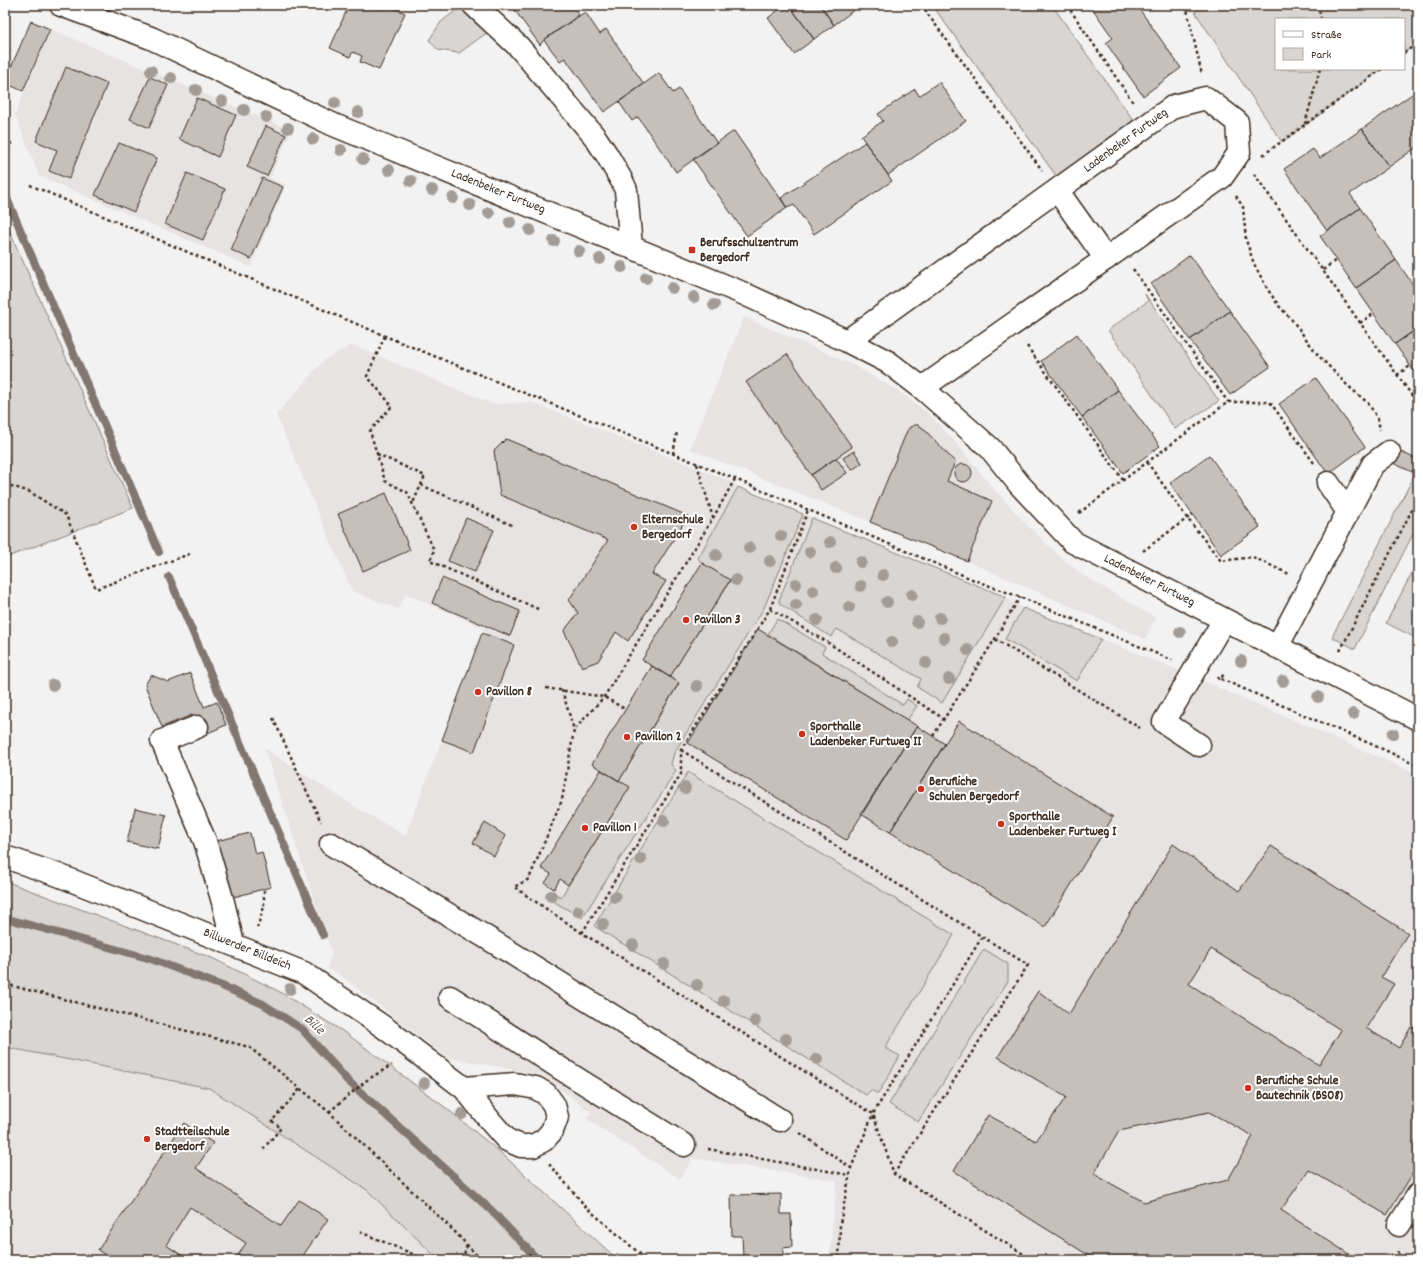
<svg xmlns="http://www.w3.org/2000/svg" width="1423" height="1265" viewBox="0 0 1423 1265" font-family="Dekko,sans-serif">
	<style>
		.built { fill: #e6e3e2 }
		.green { fill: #d8d5d2; stroke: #8a8078 }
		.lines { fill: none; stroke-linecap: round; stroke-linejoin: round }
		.stream { stroke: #827770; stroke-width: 8 }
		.building { fill: #c6c0bd; stroke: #3b2a1e; fill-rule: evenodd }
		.minor-casing { stroke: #3b2a1e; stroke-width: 25 }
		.path { stroke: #3b2a1e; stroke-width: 2.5; stroke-dasharray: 3 3; stroke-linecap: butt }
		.minor { stroke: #fff; stroke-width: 22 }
		.tree { fill: #a39c96 }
		.poi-dot { fill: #c8321e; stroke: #fff; stroke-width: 1.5 }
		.labels { text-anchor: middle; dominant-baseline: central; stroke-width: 4; stroke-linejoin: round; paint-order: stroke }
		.street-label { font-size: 13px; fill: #3b2a1e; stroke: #fff }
		.poi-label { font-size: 13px; font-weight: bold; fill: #3b2a1e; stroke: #fff; text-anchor: start }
		.water-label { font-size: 14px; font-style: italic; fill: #65574e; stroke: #fff }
	</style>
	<rect width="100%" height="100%" fill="#f3f2f2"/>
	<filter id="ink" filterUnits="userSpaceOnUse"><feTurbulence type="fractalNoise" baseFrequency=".025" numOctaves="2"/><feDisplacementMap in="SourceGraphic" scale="8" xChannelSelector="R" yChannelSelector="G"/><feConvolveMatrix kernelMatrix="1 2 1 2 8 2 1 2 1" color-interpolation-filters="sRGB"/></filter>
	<g filter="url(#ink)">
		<path class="built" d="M 50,29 L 291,130 L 270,178 L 286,185 L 251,267 L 39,176 L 15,114 Z
			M 744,317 L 851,364 L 897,390 L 929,414 L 959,446 L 992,487 L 1026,524 L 1055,552 L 1081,574 L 1156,618 L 1145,639 L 967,561 L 690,449 Z
			M 352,345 L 493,404 L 531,402 L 730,481 L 738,487 L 1006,597 L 1023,608 L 1166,665 L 1395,764 L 1418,775 L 1418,1260 L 829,1260 L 837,1181 L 693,1158 L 680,1179 L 586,1119 L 592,1113 L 542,1075 L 446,1057 L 337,973 L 327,969 L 332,954 L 264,748 L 351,804 L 405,836 L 484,628 L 406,594 L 398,609 L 352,591 L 276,415 L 324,360 Z
			M 5,1047 L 209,1088 L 367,1190 L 439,1260 L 5,1260 Z"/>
		<path class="green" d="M 463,5 L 466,5 L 488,32 L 459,53 L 438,50 L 429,40 L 441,22 Z
			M 932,5 L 1052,5 L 1134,121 L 1057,177 Z
			M 1206,5 L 1418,5 L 1418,43 L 1404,53 L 1404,19 L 1276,19 L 1276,69 L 1382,69 L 1282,142 L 1195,12 Z
			M 5,221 L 133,508 L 5,558 Z
			M 1145,294 L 1219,401 L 1175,429 L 1108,330 L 1148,301 Z
			M 1418,468 L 1418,524 L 1355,649 L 1332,637 Z
			M 738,487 L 803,514 L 764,608 L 674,753 L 671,764 L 676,771 L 582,918 L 546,897 L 551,891 L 561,897 L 629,788 L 619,781 L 679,684 L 670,677 L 730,581 L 702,563 L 698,558 Z
			M 812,518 L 1006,597 L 942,703 L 917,687 L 921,679 L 837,629 L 831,637 L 780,604 L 779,600 Z
			M 1418,561 L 1418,639 L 1386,623 Z
			M 1023,608 L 1101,639 L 1077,681 L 1005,639 Z
			M 777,619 L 825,647 L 822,653 L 903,705 L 907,699 L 917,706 L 907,720 L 768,634 Z
			M 688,772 L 954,935 L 885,1048 L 900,1056 L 878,1094 L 871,1090 L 866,1095 L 594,926 Z
			M 5,881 L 212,958 L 280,992 L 347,1034 L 446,1108 L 501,1153 L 618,1260 L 439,1260 L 367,1190 L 209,1088 L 5,1047 Z
			M 984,949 L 1008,964 L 1008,981 L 918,1122 L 889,1104 Z"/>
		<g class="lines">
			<path class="stream" d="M 5,194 L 159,552
				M 169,577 L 323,935
				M 5,918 L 151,959 L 222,986 L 263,1004 L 302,1029 L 347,1080 L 492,1211 L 538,1260"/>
		</g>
		<path class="building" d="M 349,5 L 374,5 L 383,9 L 385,5 L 387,5 L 405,13 L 379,70 L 360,62 L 362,56 L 353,52 L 350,57 L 330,48 Z
			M 511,5 L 572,5 L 579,15 L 544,40 L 540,45 Z
			M 785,5 L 789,5 L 814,39 L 794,54 L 768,18 Z
			M 789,5 L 820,5 L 834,25 L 814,39 Z
			M 820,5 L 850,5 L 854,10 L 834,25 Z
			M 1090,5 L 1147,5 L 1140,10 L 1181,68 L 1143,96 L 1106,43 L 1113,38 Z
			M 585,12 L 600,34 L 606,29 L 644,84 L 604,112 L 565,58 L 560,61 L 544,40 Z
			M 31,21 L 50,29 L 23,91 L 5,83 L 5,81 Z
			M 66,67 L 107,84 L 69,179 L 49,171 L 57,150 L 36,141 Z
			M 659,73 L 673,93 L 679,89 L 717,143 L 676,172 L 638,117 L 632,121 L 619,102 Z
			M 150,77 L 168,85 L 149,128 L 130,119 Z
			M 939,82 L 966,121 L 888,175 L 861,136 L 883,121 L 878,114 L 915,89 L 919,96 Z
			M 1415,92 L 1418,96 L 1418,146 L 1389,167 L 1362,129 Z
			M 197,98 L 236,115 L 218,157 L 179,139 Z
			M 266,126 L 286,135 L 267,176 L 247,167 Z
			M 1362,129 L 1389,167 L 1350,194 L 1360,208 L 1327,231 L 1284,169 L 1313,149 L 1320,158 Z
			M 734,131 L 787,208 L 747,236 L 693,159 Z
			M 865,142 L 892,181 L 814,234 L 794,205 L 787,208 L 781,198 Z
			M 119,143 L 157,158 L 134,212 L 95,195 Z
			M 187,173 L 225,189 L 203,240 L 165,224 Z
			M 262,178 L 283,187 L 251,259 L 231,250 Z
			M 1360,208 L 1396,260 L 1356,288 L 1320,236 Z
			M 1190,255 L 1230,311 L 1190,340 L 1151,284 Z
			M 1396,260 L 1418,292 L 1418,328 L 1395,344 L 1356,288 Z
			M 1230,311 L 1270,367 L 1230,395 L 1190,340 Z
			M 1418,328 L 1418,377 L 1395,344 Z
			M 1077,334 L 1118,390 L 1082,417 L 1041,361 Z
			M 787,354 L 852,447 L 811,475 L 746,382 Z
			M 1316,378 L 1365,447 L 1328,474 L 1279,404 Z
			M 1118,390 L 1160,446 L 1123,473 L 1082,417 Z
			M 915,425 L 918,425 L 923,428 L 955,462 L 947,481 L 992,501 L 967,561 L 870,522 L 907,431 L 910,427 Z
			M 506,439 L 688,516 L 652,574 L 666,581 L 628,641 L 616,632 L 598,661 L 582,667 L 564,631 L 578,613 L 569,600 L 608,540 L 500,495 L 494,451 Z
			M 1397,450 L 1418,460 L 1412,472 L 1391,462 Z
			M 854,451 L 862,463 L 852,470 L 843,458 Z
			M 1209,455 L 1260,527 L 1221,555 L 1170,483 Z
			M 836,458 L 847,473 L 821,490 L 811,475 Z
			M954 473a9 9 0 1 1 18 0a9 9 0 1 1-18 0Z
			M 386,493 L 410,550 L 363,571 L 338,514 Z
			M 466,518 L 494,530 L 475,572 L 448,561 Z
			M 702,563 L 730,580 L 670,677 L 642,660 Z
			M 442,578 L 520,611 L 510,636 L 432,603 Z
			M 758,629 L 917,726 L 846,840 L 688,743 Z
			M 482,633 L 514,645 L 474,752 L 442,740 Z
			M 652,666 L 679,683 L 619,781 L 592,764 Z
			M 190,673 L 204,707 L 217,702 L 226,725 L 201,736 L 192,715 L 162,727 L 145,685 L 151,675 L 168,682 Z
			M 959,721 L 1113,817 L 1045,927 L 890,832 Z
			M 917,726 L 945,744 L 890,832 L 861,814 Z
			M 601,770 L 630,787 L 568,885 L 560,879 L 554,889 L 545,883 L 551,874 L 541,868 Z
			M 135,808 L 166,815 L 158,849 L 127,842 Z
			M 485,823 L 506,836 L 494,856 L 473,843 Z
			M 250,833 L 255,854 L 262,852 L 271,887 L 230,898 L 216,841 Z
			M 1173,844 L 1239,891 L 1271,846 L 1408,933 L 1381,977 L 1394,984 L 1366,1028 L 1399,1048 L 1411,1027 L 1418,1031 L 1418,1165 L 1387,1215 L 1309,1170 L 1281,1210 L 1358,1260 L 1096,1260 L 954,1171 L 988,1115 L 1036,1141 L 1066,1097 L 998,1057 L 1038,991 L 1069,1014 ZM 1211,949 L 1341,1030 L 1319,1065 L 1189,984 ZM 1209,1112 L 1253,1136 L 1228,1180 L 1144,1202 L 1094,1174 L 1119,1131 Z
			M 184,1123 L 213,1143 L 196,1168 L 281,1226 L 299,1200 L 328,1219 L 300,1260 L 235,1260 L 246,1243 L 190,1207 L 166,1245 L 189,1260 L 112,1260 L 98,1250 Z
			M 781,1194 L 781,1214 L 791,1214 L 792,1247 L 783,1248 L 783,1256 L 743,1256 L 742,1236 L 732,1236 L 731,1195 Z"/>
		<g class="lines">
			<g class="minor-casing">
				<path id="minor" d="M 61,5 L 151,38 L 334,125 L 740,292 L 847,341 L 888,362 L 922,388 L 990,448 L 1019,484 L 1073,542 L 1418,719
					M 474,5 L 519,47 L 595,137 L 607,155 L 622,181 L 626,190 L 631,247
					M 1057,190 L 1106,259
					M 847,341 L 1174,106 L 1206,98 L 1237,122 L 1239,153 L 1222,177 L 922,388
					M 1328,483 L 1348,512
					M 1277,647 L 1373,464 L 1389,452
					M 197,727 L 162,741 L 205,841 L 223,902 L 233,944
					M 1199,745 L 1164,722 L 1224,620
					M 331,844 L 489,939 L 780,1120
					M 5,857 L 58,875 L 304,973 L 385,1028 L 464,1088 L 492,1123 L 507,1140 L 521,1146 L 533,1146 L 544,1140 L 552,1131 L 557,1117 L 554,1105 L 546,1094 L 536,1088 L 515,1084 L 464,1088
					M 450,997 L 563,1070 L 684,1145
					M 1399,1225 L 1418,1195"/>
			</g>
			<path class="path" d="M 921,5 L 1042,170
				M 1067,5 L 1134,104
				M 1186,5 L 1202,75
				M 1318,5 L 1321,19
				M 1404,53 L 1418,43
				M 1305,124 L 1320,69
				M 5,146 L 12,143
				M 1263,155 L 1382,69
				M 1254,174 L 1418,404
				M 30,185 L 385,336 L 735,479 L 979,582 L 1020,597 L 1172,660
				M 1236,196 L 1243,207 L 1246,240 L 1254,264 L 1268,290 L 1279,306 L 1292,320 L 1318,355 L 1347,385 L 1368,403 L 1378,419 L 1380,430
				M 1133,269 L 1228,402
				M 1323,270 L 1336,260
				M 1360,323 L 1373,314
				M 385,336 L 367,376 L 392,406 L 370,431 L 385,481 L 407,492 L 434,550 L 430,561 L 538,609
				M 1027,346 L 1123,480
				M 1397,375 L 1410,366
				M 377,454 L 425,476 L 413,503
				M 673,454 L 677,432
				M 1147,462 L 1187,518 L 1221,561 L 1253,557 L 1289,574
				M 697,464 L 713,518
				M 735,479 L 713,518 L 604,697 L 574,730 L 562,800 L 529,879 L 514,887 L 582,933 L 873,1114 L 851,1168 L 840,1224 L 839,1260
				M 5,484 L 30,492 L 66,515 L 96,589 L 192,553
				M 421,485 L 514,526
				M 1079,513 L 1228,402 L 1270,402 L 1314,463
				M 1143,551 L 1193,514
				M 770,609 L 827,642 L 944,719
				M 995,639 L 1140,728
				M 1340,651 L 1418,498
				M 1217,678 L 1221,679 L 1224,673
				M 1221,679 L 1387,751 L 1418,766
				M 546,688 L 604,697 L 625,709
				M 562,690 L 574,730
				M 273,718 L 321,822
				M 933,736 L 995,639 L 1020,597
				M 681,750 L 1028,965 L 894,1174
				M 257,928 L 264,907 L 264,889
				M 582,933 L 681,774 L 681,750 L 770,609 L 808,510
				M 982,937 L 873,1114 L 894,1174 L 1033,1260
				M 5,984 L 249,1047 L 329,1112 L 455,1232 L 481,1260
				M 329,1112 L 367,1080 L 392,1065
				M 800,1133 L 851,1168
				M 263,1149 L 281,1128 L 272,1121 L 300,1089
				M 708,1149 L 849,1175
				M 549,1164 L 587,1208 L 647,1260
				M 360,1232 L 427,1260
				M 463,1260 L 467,1244
				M 1398,1260 L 1399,1248"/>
			<use href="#minor" class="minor"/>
		</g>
		<g class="tree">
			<circle cx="151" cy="71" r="6"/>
			<circle cx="171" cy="78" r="6"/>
			<circle cx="196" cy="90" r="6"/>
			<circle cx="222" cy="101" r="6"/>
			<circle cx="335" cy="103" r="6"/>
			<circle cx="244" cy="110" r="6"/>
			<circle cx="358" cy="112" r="6"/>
			<circle cx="266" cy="117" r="6"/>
			<circle cx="288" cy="128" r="6"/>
			<circle cx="313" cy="139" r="6"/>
			<circle cx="341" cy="150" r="6"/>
			<circle cx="363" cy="159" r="6"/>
			<circle cx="389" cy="170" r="6"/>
			<circle cx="411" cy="181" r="6"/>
			<circle cx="432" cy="190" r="6"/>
			<circle cx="453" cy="198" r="6"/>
			<circle cx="470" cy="205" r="6"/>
			<circle cx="489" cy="213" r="6"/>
			<circle cx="510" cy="222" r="6"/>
			<circle cx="530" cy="230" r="6"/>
			<circle cx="554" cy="241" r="6"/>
			<circle cx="579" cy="251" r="6"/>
			<circle cx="600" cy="259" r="6"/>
			<circle cx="622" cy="267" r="6"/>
			<circle cx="646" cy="278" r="6"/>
			<circle cx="672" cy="288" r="6"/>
			<circle cx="694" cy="297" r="6"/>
			<circle cx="714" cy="305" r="6"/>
			<circle cx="781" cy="536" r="6"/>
			<circle cx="830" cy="542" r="6"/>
			<circle cx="749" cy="548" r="6"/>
			<circle cx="810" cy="552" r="6"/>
			<circle cx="716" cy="555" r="6"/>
			<circle cx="770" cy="561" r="6"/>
			<circle cx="861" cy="562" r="6"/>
			<circle cx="836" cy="568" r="6"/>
			<circle cx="883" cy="575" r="6"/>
			<circle cx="736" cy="580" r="6"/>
			<circle cx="796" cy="584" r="6"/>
			<circle cx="861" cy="586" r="6"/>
			<circle cx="813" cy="591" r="6"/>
			<circle cx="912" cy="595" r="6"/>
			<circle cx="887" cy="602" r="6"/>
			<circle cx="796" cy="605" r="6"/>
			<circle cx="849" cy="607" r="6"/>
			<circle cx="940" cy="618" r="6"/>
			<circle cx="817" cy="620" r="6"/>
			<circle cx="917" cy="622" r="6"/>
			<circle cx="1180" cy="632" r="6"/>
			<circle cx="944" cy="638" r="6"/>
			<circle cx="892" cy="642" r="6"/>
			<circle cx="968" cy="650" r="6"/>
			<circle cx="1241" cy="661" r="6"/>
			<circle cx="926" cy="663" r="6"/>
			<circle cx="949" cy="679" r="6"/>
			<circle cx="1283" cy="681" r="6"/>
			<circle cx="53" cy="685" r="6"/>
			<circle cx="697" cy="686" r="6"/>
			<circle cx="1318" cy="697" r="6"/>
			<circle cx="1353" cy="714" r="6"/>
			<circle cx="1393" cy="734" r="6"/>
			<circle cx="685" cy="788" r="6"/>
			<circle cx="664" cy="821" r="6"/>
			<circle cx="641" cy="859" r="6"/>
			<circle cx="551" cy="896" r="6"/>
			<circle cx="615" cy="897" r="6"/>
			<circle cx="578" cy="911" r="6"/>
			<circle cx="603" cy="924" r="6"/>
			<circle cx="633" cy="945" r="6"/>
			<circle cx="664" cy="964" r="6"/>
			<circle cx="697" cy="985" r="6"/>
			<circle cx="290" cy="989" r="6"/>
			<circle cx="724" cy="1001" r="6"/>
			<circle cx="755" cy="1021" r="6"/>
			<circle cx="786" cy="1039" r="6"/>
			<circle cx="817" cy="1059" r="6"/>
			<circle cx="424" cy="1083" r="6"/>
			<circle cx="462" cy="1114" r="6"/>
		</g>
	</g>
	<g class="poi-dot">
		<rect x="688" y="246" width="8" height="8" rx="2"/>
		<circle cx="634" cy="527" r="4"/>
		<circle cx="686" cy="620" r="4"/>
		<circle cx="478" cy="692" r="4"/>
		<circle cx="802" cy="734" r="4"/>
		<circle cx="627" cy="737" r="4"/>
		<circle cx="921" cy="789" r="4"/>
		<circle cx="1001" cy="824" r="4"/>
		<circle cx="585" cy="828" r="4"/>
		<circle cx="1248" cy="1088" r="4"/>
		<circle cx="147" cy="1139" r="4"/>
	</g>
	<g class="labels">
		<g class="street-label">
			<text transform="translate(1126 141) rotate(-36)">Ladenbeker Furtweg</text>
			<text transform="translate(498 192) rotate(22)">Ladenbeker Furtweg</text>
			<text transform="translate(1149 581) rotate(27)">Ladenbeker Furtweg</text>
			<text transform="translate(247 950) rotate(22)">Billwerder Billdeich</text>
		</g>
		<g class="poi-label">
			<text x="700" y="243">Berufsschulzentrum<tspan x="700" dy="15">Bergedorf</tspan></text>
			<text x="642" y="520">Elternschule<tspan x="642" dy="15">Bergedorf</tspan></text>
			<text x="694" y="620">Pavillon 3</text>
			<text x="486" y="692">Pavillon 8</text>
			<text x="810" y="727">Sporthalle<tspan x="810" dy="15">Ladenbeker Furtweg II</tspan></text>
			<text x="635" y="737">Pavillon 2</text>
			<text x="929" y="782">Berufliche<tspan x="929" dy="15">Schulen Bergedorf</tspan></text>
			<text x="1009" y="817">Sporthalle<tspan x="1009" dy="15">Ladenbeker Furtweg I</tspan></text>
			<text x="593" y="828">Pavillon 1</text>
			<text x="1256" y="1081">Berufliche Schule<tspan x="1256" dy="15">Bautechnik (BS08)</tspan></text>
			<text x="155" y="1132">Stadtteilschule<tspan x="155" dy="15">Bergedorf</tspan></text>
		</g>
		<g class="water-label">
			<text transform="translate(314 1025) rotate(43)">Bille</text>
		</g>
	</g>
	<rect width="1423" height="1265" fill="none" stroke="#fff" stroke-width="20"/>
	<rect x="10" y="10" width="1403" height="1245" fill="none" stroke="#3b2a1e" stroke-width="1.5" filter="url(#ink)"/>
	<rect x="1275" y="18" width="130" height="52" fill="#ffffff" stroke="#b1aaa5"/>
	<rect x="1283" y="31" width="20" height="6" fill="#ffffff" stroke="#b1aaa5"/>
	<text x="1311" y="38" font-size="12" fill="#3b2a1e">Straße</text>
	<rect x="1283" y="48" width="20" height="12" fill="#d8d5d2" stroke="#b1aaa5"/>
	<text x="1311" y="58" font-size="12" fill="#3b2a1e">Park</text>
</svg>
